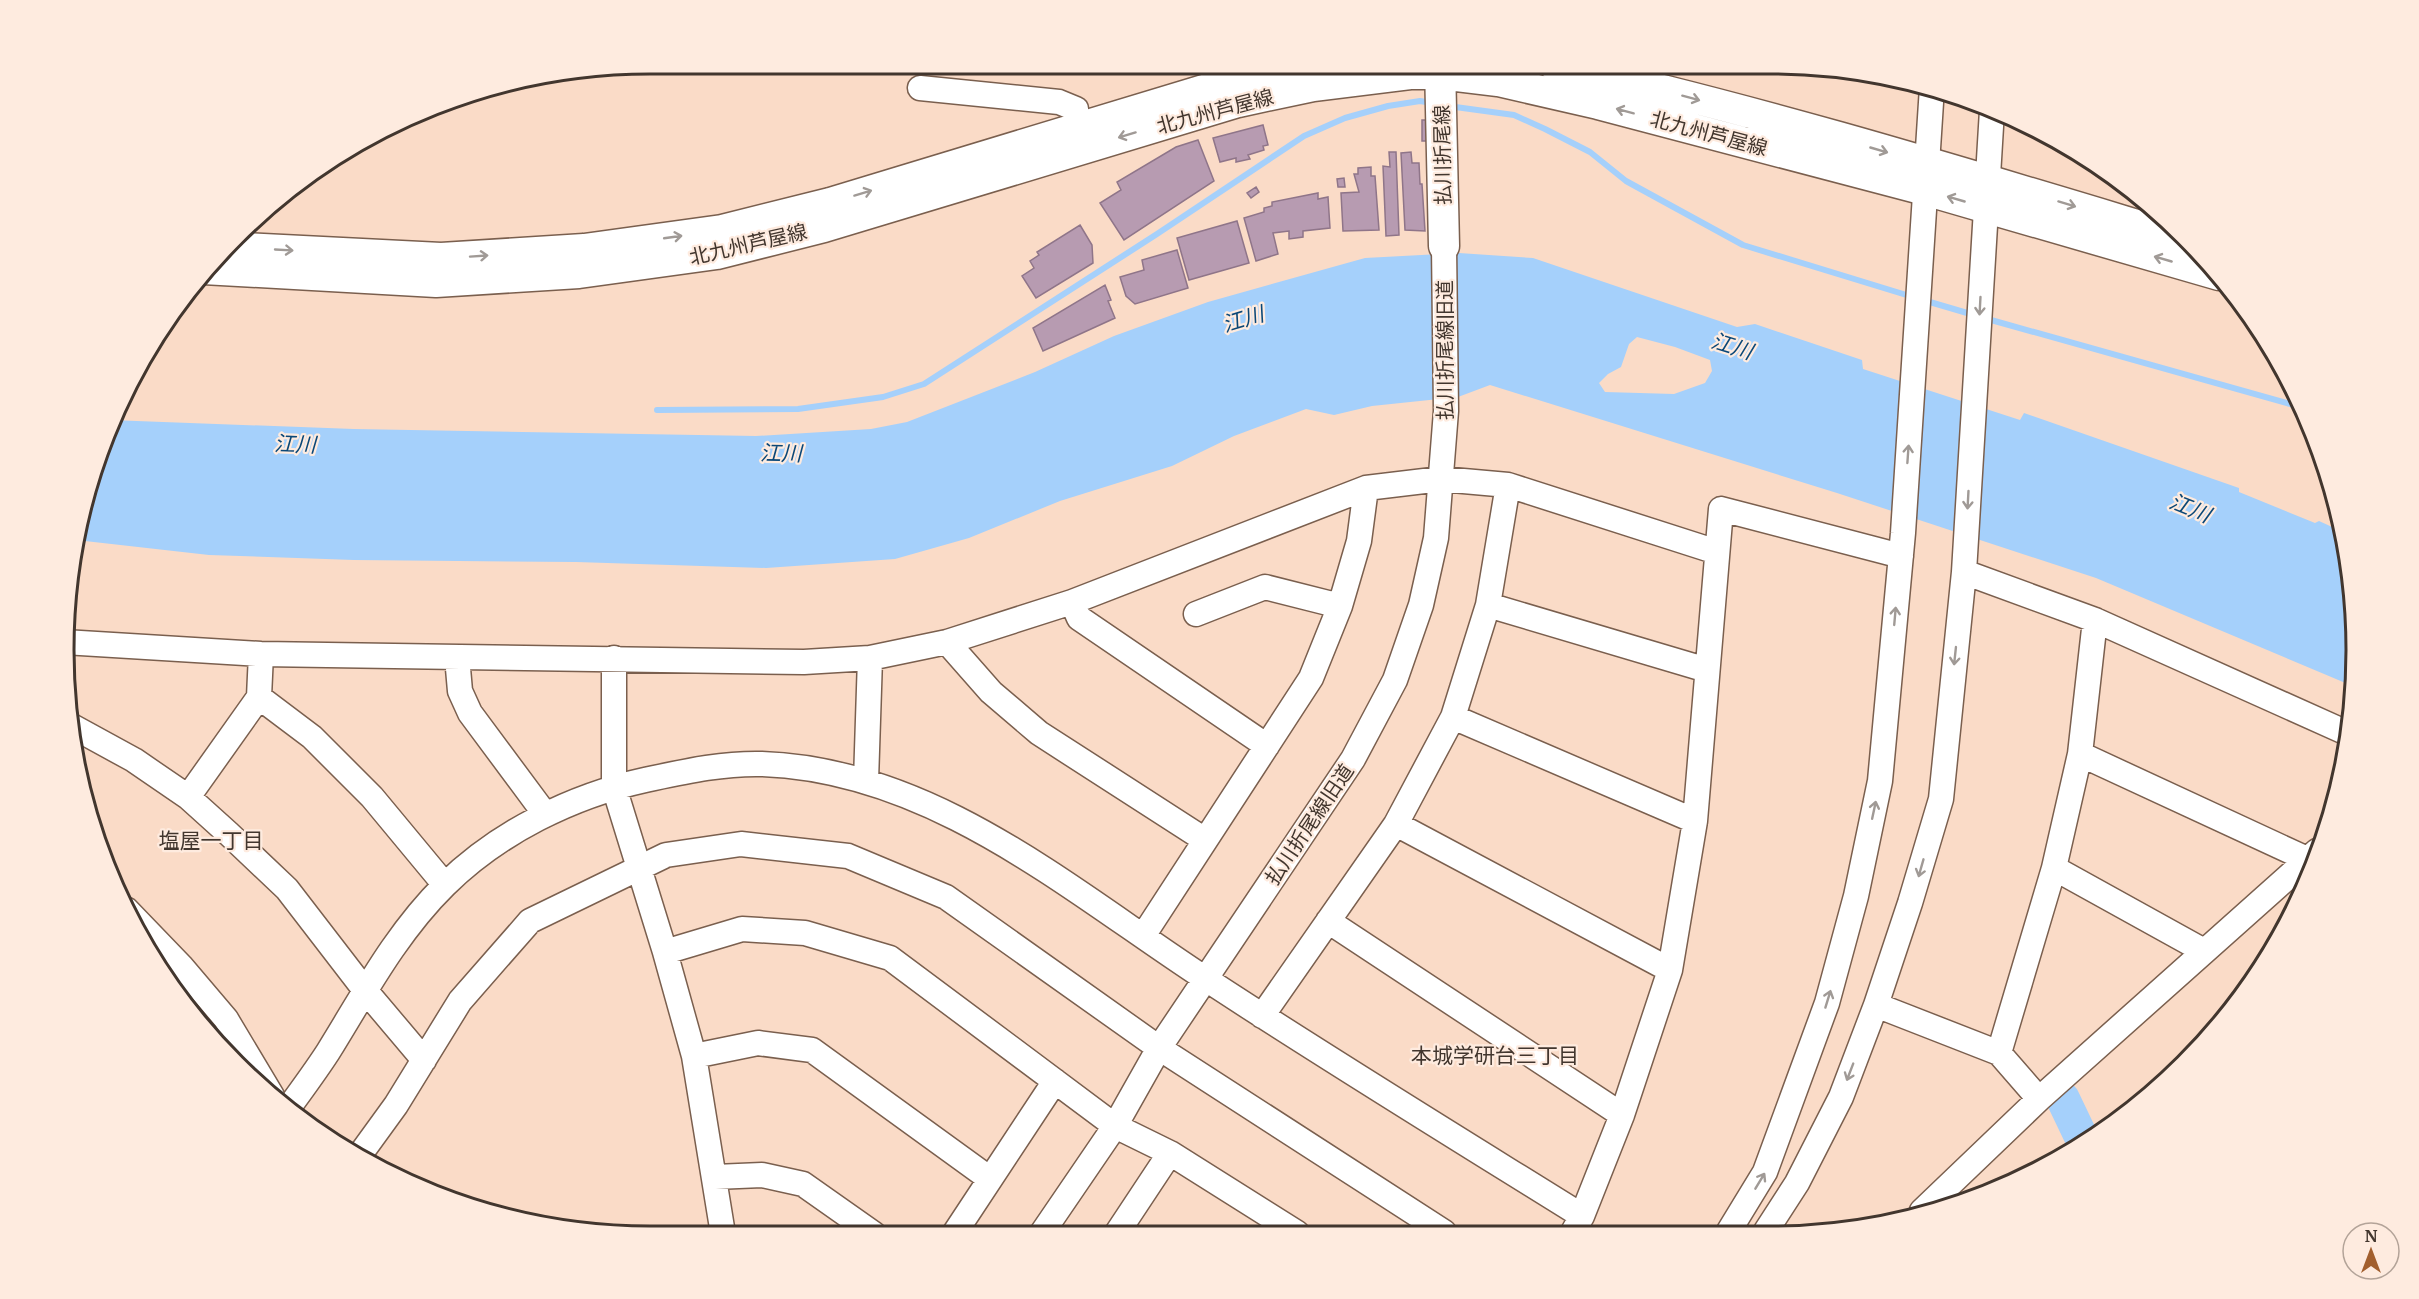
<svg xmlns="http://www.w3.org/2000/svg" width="2419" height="1299" viewBox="0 0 2419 1299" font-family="Merriweather,'Noto Sans JP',serif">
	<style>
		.water { fill: #a5d0fb; fill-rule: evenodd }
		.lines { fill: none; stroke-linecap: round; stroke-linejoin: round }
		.stream { stroke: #a5d0fb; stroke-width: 6 }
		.river { stroke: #a5d0fb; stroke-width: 34 }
		.building { fill: #b79bb1; stroke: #8f7589; stroke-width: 1.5 }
		.minor-casing { stroke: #7a5f4e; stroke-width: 27 }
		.major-casing { stroke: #7a5f4e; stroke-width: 33 }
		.minor { stroke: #fff; stroke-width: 24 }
		.major { stroke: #fff; stroke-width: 30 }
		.oneway { stroke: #a09a96 }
		.labels { text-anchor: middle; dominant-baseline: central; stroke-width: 4.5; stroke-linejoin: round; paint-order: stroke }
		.street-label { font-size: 20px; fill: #42362e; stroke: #feebdf }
		.water-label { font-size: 21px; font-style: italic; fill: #0a4777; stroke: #feebdf }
		.neighbourhood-label { font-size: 21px; fill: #42362e; stroke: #feebdf }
		.rim { fill: none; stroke: #42362e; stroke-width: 3 }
	</style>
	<rect width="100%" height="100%" fill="#fadbc7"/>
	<path class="water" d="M 1459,253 L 1533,258 L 1737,327 L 1755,324 L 1862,360 L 1863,369 L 2020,420 L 2024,413 L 2239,488 L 2239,492 L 2315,523 L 2319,521 L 2341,531 L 2351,573 L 2355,687 L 2096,578 L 1837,493 L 1490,385 L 1458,397 L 1372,406 L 1334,415 L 1306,409 L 1234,436 L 1172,466 L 1060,501 L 969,538 L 895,559 L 766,568 L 576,562 L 354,560 L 209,555 L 76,540 L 83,498 L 110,420 L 354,429 L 756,436 L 871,429 L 907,422 L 1035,372 L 1114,336 L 1208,302 L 1365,258 ZM 1637,337 L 1675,347 L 1710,360 L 1712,371 L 1705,383 L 1674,394 L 1605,392 L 1599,383 L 1608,374 L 1621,367 L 1629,344 Z"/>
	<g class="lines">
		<path class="stream" d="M 1448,106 L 1514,115 L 1545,129 L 1590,152 L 1626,181 L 1743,245 L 1913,297
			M 1923,300 L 1974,315
			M 1984,318 L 2301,407
			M 657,410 L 798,409 L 883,397 L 924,384 L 1157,234 L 1304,136 L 1345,118 L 1388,106 L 1420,101 L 1432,103"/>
		<path class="river" d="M 2063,1099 L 2084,1143"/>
	</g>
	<path class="building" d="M 1422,120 L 1432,120 L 1432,141 L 1422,141 Z
		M 1263,125 L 1268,145 L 1263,146 L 1264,150 L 1248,155 L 1250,159 L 1236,162 L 1236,158 L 1220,162 L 1213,138 Z
		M 1198,140 L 1214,181 L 1124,240 L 1100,203 L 1121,190 L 1117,182 L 1176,147 Z
		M 1389,152 L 1396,152 L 1399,235 L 1386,236 L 1383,166 L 1390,167 Z
		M 1411,152 L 1412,163 L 1419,163 L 1420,184 L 1422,184 L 1425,231 L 1405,230 L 1401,153 Z
		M 1371,167 L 1371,176 L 1375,176 L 1379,230 L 1343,231 L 1341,193 L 1359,192 L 1354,174 L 1358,174 L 1358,168 Z
		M 1344,178 L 1345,187 L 1338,187 L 1337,179 Z
		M 1256,187 L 1259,192 L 1251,198 L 1247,193 Z
		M 1318,193 L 1318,199 L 1328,197 L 1330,228 L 1303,231 L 1303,237 L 1289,239 L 1289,231 L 1273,233 L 1278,254 L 1256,261 L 1244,218 L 1264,212 L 1264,208 L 1272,206 L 1272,202 Z
		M 1237,221 L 1249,263 L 1189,280 L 1177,238 Z
		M 1080,225 L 1092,245 L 1093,263 L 1036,298 L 1022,276 L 1034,268 L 1030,261 L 1039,255 L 1037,252 Z
		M 1177,250 L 1188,288 L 1135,304 L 1126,296 L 1120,277 L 1144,270 L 1142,260 Z
		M 1105,285 L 1111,300 L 1108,301 L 1115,318 L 1043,351 L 1033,328 Z"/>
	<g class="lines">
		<g class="minor-casing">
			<path id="minor" d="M 920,88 L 1059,102 L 1076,109 L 1078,144
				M 1964,572 L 2095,620 L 2347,733
				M 1072,602 L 1079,618 L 1267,746
				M 1488,605 L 1707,670
				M 1196,614 L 1265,587 L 1340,606
				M 64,642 L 261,654 L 804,662 L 870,658 L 947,642 L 1072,602 L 1366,488 L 1441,479 L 1508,485 L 1717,552
				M 947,642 L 991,692 L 1039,733 L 1205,840
				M 457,657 L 460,691 L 470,713 L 545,814
				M 614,658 L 614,787 L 665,952 L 694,1056 L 723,1234
				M 259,697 L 312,737 L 372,797 L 445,885
				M 1453,717 L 1695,821
				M 70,725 L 134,760 L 188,797 L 229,834 L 287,889 L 364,989 L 424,1060
				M 2080,754 L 2309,860
				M 866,781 L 870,658
				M 188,797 L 259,697 L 261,654
				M 1396,824 L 1670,970
				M 2054,868 L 2204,951
				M 127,910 L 181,966 L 226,1019 L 272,1096
				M 1328,921 L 1622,1115
				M 1143,936 L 1311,678 L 1340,606 L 1359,541 L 1366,488
				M 665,952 L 742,929 L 805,933 L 890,958 L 1115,1126 L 1170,1153 L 1297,1233
				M 1876,1005 L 1999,1053 L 2054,868 L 2080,754 L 2095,620
				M 1262,1016 L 1396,824 L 1453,717 L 1488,605 L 1508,485
				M 1999,1053 L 2039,1099
				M 694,1056 L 758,1043 L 812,1050 L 990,1179
				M 287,1110 C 301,1091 315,1072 328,1052 C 364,994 396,933 445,885 C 499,832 572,796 645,780 C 683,772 722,763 762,764 C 937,770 1075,895 1215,985 C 1336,1064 1460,1140 1582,1216
				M 359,1156 L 396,1105 L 460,1001 L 530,921 L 666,855 L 741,844 L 848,856 L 946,897 L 1159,1048 L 1444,1232
				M 715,1177 L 762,1175 L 803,1184 L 874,1234
				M 1922,1211 L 2039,1099 L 2317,851
				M 1729,1231 L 1765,1172 L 1827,1003 L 1856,896 L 1880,781 L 1903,533 L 1932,87
				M 1766,1231 L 1797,1183 L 1841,1097 L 1876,1005 L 1910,903 L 1941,799 L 1964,572 L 1992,110
				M 1573,1232 L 1582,1216 L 1622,1115 L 1670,970 L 1695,821 L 1721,509 L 1901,556
				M 1042,1233 L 1115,1126 L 1159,1048 L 1353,759 L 1395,680 L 1421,605 L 1436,538 L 1446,411 L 1444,246
				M 1117,1233 L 1170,1153
				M 954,1234 L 1055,1081"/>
		</g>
		<g class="major-casing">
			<path id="major" d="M 1440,64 L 1444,246
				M 1553,64 C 1767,112 1977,177 2187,240
				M 226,247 L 441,258 L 584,249 L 722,230 L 830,203 L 1243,78 L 1310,64
				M 203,269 L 436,282 L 579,273 L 717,254 L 824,227 L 1238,102 L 1313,86 L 1410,74 L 1440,74 L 1498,81 L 1598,104 L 1925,190 L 2219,275"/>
		</g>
		<use href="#minor" class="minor"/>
		<use href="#major" class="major"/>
	</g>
	<defs><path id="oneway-shaft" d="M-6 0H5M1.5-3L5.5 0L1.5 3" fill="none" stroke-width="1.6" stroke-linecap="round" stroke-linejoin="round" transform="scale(1.5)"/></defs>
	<g class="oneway">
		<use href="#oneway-shaft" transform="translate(1691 98) rotate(15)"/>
		<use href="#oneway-shaft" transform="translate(1625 111) rotate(-165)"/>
		<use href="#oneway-shaft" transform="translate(1127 135) rotate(163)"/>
		<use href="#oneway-shaft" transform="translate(1879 150) rotate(16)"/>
		<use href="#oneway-shaft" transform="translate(863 193) rotate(-17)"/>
		<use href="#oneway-shaft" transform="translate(1956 199) rotate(-164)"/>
		<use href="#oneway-shaft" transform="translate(2067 204) rotate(17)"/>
		<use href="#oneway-shaft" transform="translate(673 237) rotate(-8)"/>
		<use href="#oneway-shaft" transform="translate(284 250) rotate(3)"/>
		<use href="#oneway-shaft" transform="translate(479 256) rotate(-4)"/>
		<use href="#oneway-shaft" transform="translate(2163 259) rotate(-164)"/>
		<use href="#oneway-shaft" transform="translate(1980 306) rotate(93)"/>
		<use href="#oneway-shaft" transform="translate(1908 454) rotate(-86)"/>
		<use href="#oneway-shaft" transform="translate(1968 500) rotate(93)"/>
		<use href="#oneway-shaft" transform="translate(1895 616) rotate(-85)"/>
		<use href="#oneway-shaft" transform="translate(1955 656) rotate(96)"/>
		<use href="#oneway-shaft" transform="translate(1874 810) rotate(-78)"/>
		<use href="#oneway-shaft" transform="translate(1921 868) rotate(106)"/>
		<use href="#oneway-shaft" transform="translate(1828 999) rotate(-73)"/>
		<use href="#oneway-shaft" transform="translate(1850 1072) rotate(111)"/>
		<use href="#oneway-shaft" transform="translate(1760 1181) rotate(-59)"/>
	</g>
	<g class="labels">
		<g class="street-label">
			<text transform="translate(1215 111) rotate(-15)">北九州芦屋線</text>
			<text transform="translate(1709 133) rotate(15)">北九州芦屋線</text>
			<text transform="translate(1442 155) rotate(-91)">払川折尾線</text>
			<text transform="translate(748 244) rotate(-13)">北九州芦屋線</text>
			<text transform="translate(1444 350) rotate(-90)">払川折尾線旧道</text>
			<text transform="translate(1309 824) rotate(-56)">払川折尾線旧道</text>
		</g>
		<g class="water-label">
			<text transform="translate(1243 319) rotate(-17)">江川</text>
			<text transform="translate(1732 346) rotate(17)">江川</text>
			<text transform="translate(295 444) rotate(2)">江川</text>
			<text transform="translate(781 453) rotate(1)">江川</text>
			<text transform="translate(2190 508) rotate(22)">江川</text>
		</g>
		<g class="neighbourhood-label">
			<text x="211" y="840">塩屋一丁目</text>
			<text x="1495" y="1055">本城学研台三丁目</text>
		</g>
	</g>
	<path d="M0 0H2419V1299H0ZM650 74H1770A576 576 0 0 1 2346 650V650A576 576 0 0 1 1770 1226H650A576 576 0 0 1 74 650V650A576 576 0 0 1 650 74Z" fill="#feebdf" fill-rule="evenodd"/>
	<path class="rim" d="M650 74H1770A576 576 0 0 1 2346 650V650A576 576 0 0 1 1770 1226H650A576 576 0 0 1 74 650V650A576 576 0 0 1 650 74Z"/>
	<g transform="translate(2371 1251)"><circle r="28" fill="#feebdf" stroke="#b3a398" stroke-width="1.5"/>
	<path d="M0-4.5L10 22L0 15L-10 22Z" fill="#a25f2e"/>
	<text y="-9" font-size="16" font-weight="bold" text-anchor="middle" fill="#42362e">N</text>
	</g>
</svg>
